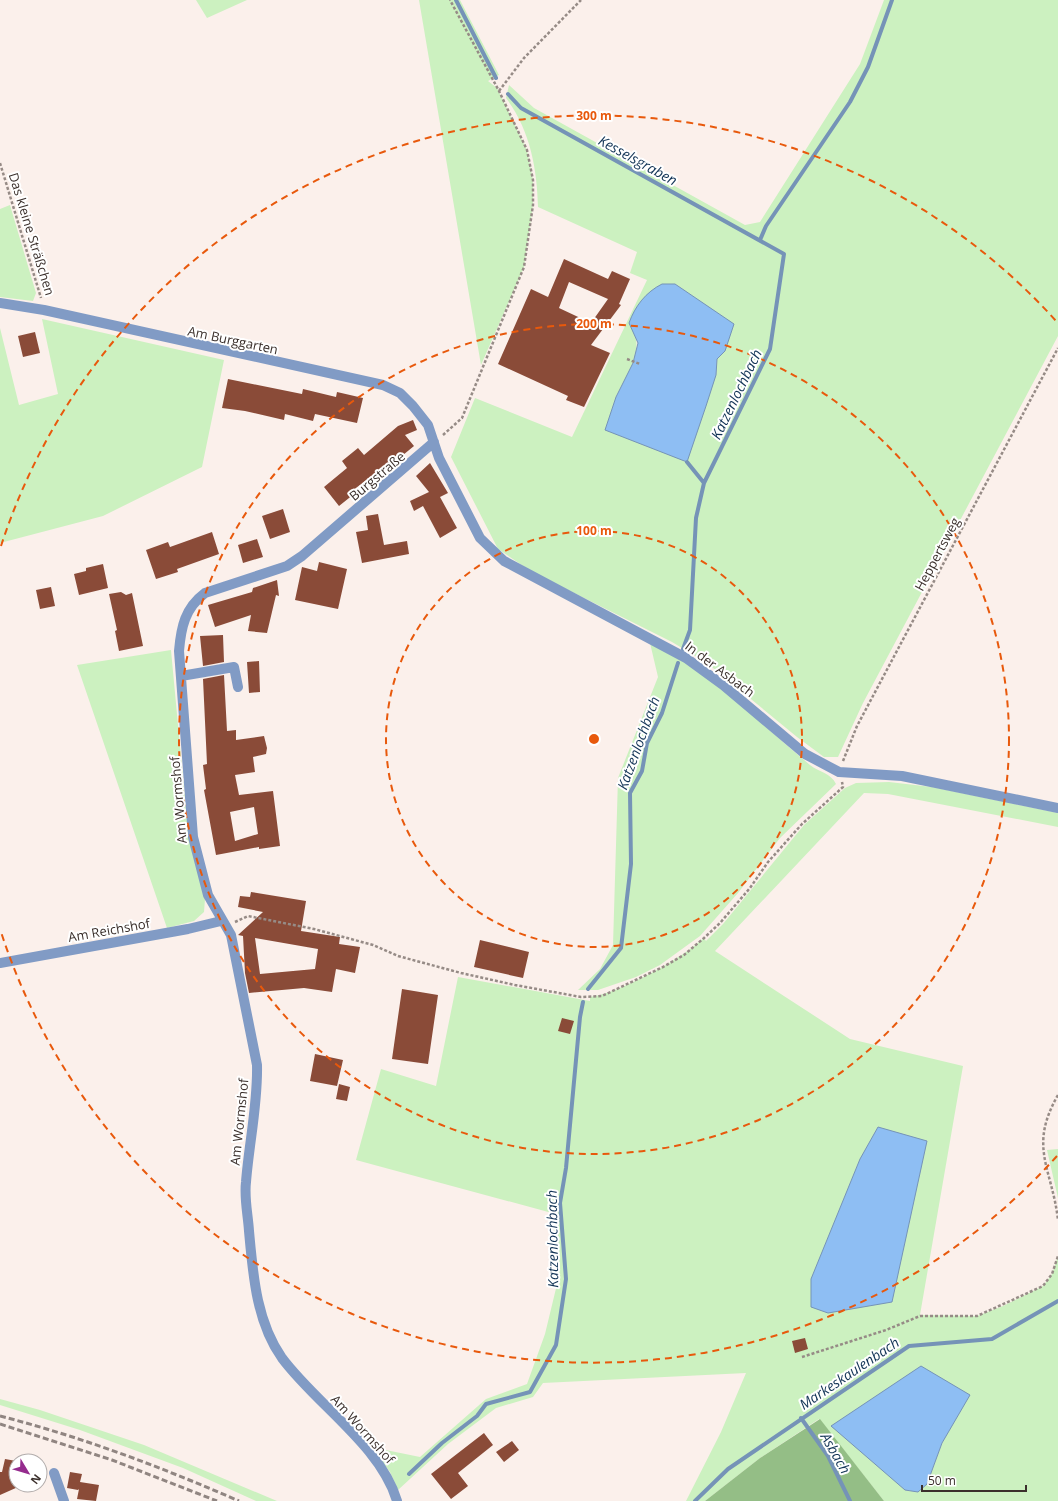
<svg xmlns="http://www.w3.org/2000/svg" width="1058" height="1501" viewBox="0 0 1058 1501" font-family="'Open Sans',sans-serif">
	<style>
		.green { fill: #ccf1c0; fill-rule: evenodd }
		.forest { fill: #94be86 }
		.water { fill: #8ebef3; stroke: #7593b7 }
		.lines { fill: none; stroke-linecap: round; stroke-linejoin: round }
		.stream { stroke: #7593b7; stroke-width: 4 }
		.building { fill: #8a4b38; fill-rule: evenodd }
		.path { stroke: #968b86; stroke-width: 2.5; stroke-dasharray: 3 2; stroke-linecap: butt }
		.minor { stroke: #819bc5; stroke-width: 10 }
		.rail { stroke: #908581; stroke-width: 3; stroke-dasharray: 6 3; stroke-linecap: butt }
		.ring { fill: none; stroke: #e8590c; stroke-width: 2; stroke-dasharray: 7 5 }
		.labels { text-anchor: middle; dominant-baseline: central; stroke-width: 4; stroke-linejoin: round; paint-order: stroke }
		.street-label { font-size: 13px; fill: #3b302c; stroke: #fff }
		.water-label { font-size: 14px; font-style: italic; fill: #135; stroke: #fff }
		.centre { fill: #e8590c; stroke: #fff; stroke-width: 2 }
		.ring-label { font-size: 12px; text-anchor: middle; font-weight: bold; fill: #e8590c; stroke: #fff; stroke-width: 4; stroke-linejoin: round; paint-order: stroke }
	</style>
	<rect width="100%" height="100%" fill="#fbf0eb"/>
	<path class="green" d="M 196,0 L 247,0 L 207,18 Z
		M 419,0 L 460,0 L 499,75 L 488,81 L 497,88 L 527,150 L 533,180 L 533,205 L 524,267 L 481,365 Z
		M 884,0 L 1058,0 L 1058,336 L 863,703 L 838,757 L 824,757 L 797,737 L 707,663 L 672,642 L 532,572 L 498,549 L 451,457 L 475,398 L 572,437 L 647,280 L 630,273 L 637,252 L 538,207 C 537,168 530,130 506,98 L 509,85 L 534,108 L 745,225 L 760,222 L 860,64 ZM 675,284 L 696,299 L 719,356 L 717,359 L 716,375 L 616,397 C 626,377 643,354 634,332 Z
		M 10,205 L 36,293 L 33,301 L 0,297 L 0,209 Z
		M 42,319 L 224,360 L 202,467 L 103,516 L 0,543 L 0,328 L 19,405 L 58,394 Z
		M 650,643 C 711,671 759,723 810,765 C 819,772 831,773 836,784 L 780,838 L 738,893 L 700,936 L 660,965 L 636,977 L 598,990 L 578,990 L 600,969 L 613,945 L 618,778 L 658,677 Z
		M 171,650 L 188,832 L 205,899 L 204,912 L 194,921 L 167,928 L 77,665 Z
		M 889,782 L 932,787 L 1058,813 L 1058,827 L 888,794 L 864,793 L 715,951 L 850,1039 L 963,1066 L 920,1315 L 977,1316 L 1003,1306 L 1043,1286 L 1052,1274 L 1058,1256 L 1058,1501 L 884,1501 L 819,1419 L 760,1458 L 705,1501 L 686,1501 L 721,1432 L 746,1373 L 543,1383 L 533,1397 L 496,1408 L 448,1444 L 398,1490 L 390,1472 L 371,1447 L 420,1457 L 486,1399 L 527,1384 L 545,1334 L 559,1276 L 552,1213 L 356,1160 L 381,1069 L 436,1086 L 458,977 L 590,1001 L 590,997 C 605,995 617,989 631,983 C 659,970 680,958 704,938 L 706,941 L 723,924 L 804,825 L 845,788 L 856,783 ZM 969,1395 L 942,1443 L 927,1484 L 918,1492 L 905,1490 Z
		M 1058,1149 L 1058,1198 L 1047,1150 Z
		M 0,1399 L 40,1410 L 144,1445 L 277,1501 L 256,1501 L 183,1468 L 80,1430 L 0,1405 Z"/>
	<path class="forest" d="M 820,1419 L 884,1501 L 705,1501 L 760,1458 Z"/>
	<path class="water" d="M 662,284 L 675,284 L 734,324 L 725,351 L 717,359 L 716,375 L 706,406 L 687,462 L 605,430 L 616,397 L 633,363 L 638,343 L 629,323 C 635,306 646,292 662,284 Z
		M 878,1127 L 927,1141 L 892,1302 L 828,1313 L 811,1307 L 811,1279 L 860,1159 Z
		M 921,1366 L 970,1395 L 942,1443 L 927,1484 L 918,1492 L 905,1490 L 831,1426 Z"/>
	<g class="lines">
		<path class="stream" d="M 456,0 L 496,78
			M 508,94 L 521,108 L 784,254 L 770,349 L 704,483 L 696,518 L 690,630 L 683,649
			M 760,240 L 766,226 L 850,102 L 868,67 L 892,0
			M 687,462 L 704,483
			M 588,989 L 621,948 L 631,864 L 630,793 L 642,771 L 647,743 L 662,713 L 678,663
			M 801,1418 L 828,1456 L 850,1501
			M 409,1474 L 442,1443 L 477,1416 L 486,1404 L 530,1392 L 556,1345 L 566,1279 L 560,1203 L 566,1168 L 580,1017 L 583,1002
			M 695,1501 L 728,1469 L 909,1346 L 992,1339 L 1058,1301"/>
	</g>
	<path class="building" d="M 564,259 L 608,279 L 612,271 L 630,279 L 619,304 L 621,305 L 591,345 L 610,353 L 584,407 L 566,400 L 568,396 L 498,364 L 531,289 L 548,297 ZM 569,282 L 608,299 L 591,323 L 559,308 Z
		M 35,332 L 40,353 L 23,357 L 18,336 Z
		M 228,379 L 302,394 L 303,389 L 336,397 L 337,392 L 363,398 L 357,423 L 315,414 L 313,421 L 285,414 L 284,420 L 245,411 L 222,408 Z
		M 413,420 L 417,430 L 405,435 L 414,446 L 392,464 L 390,462 L 352,491 L 354,494 L 339,506 L 324,487 L 347,468 L 342,461 L 358,448 L 364,455 L 398,426 Z
		M 430,463 L 448,493 L 440,497 L 457,528 L 440,538 L 423,506 L 414,511 L 410,501 L 429,492 L 416,476 Z
		M 283,509 L 290,532 L 270,539 L 262,516 Z
		M 378,514 L 384,545 L 407,541 L 409,554 L 362,563 L 356,532 L 368,530 L 366,516 Z
		M 212,532 L 219,554 L 177,569 L 178,572 L 156,579 L 146,550 L 168,542 L 170,547 Z
		M 257,539 L 263,557 L 243,563 L 238,545 Z
		M 319,562 L 347,569 L 338,609 L 295,600 L 302,567 L 317,571 Z
		M 103,564 L 108,588 L 79,595 L 74,574 L 86,571 L 86,568 Z
		M 277,580 L 279,596 L 276,595 L 267,633 L 248,631 L 251,615 L 215,627 L 208,605 L 252,592 L 253,588 Z
		M 51,587 L 55,606 L 40,609 L 36,590 Z
		M 121,592 L 126,595 L 132,593 L 143,646 L 119,651 L 115,631 L 117,630 L 109,594 Z
		M 223,635 L 224,662 L 203,666 L 200,636 Z
		M 259,661 L 260,692 L 249,693 L 247,662 Z
		M 224,675 L 227,731 L 236,730 L 236,740 L 264,736 L 267,748 L 266,754 L 253,757 L 255,772 L 235,775 L 239,795 L 273,791 L 280,846 L 259,849 L 259,847 L 216,855 L 204,790 L 206,789 L 203,765 L 207,764 L 203,679 ZM 254,807 L 258,834 L 235,841 L 230,812 Z
		M 251,892 L 306,901 L 301,931 L 340,937 L 339,944 L 360,947 L 355,973 L 336,969 L 332,992 L 304,988 L 249,993 L 245,973 L 243,936 L 238,935 L 263,912 L 238,907 L 240,896 L 250,897 ZM 255,938 L 318,949 L 315,969 L 260,974 Z
		M 480,940 L 529,952 L 523,978 L 474,967 Z
		M 402,989 L 438,995 L 428,1064 L 392,1059 Z
		M 562,1018 L 574,1021 L 570,1034 L 558,1031 Z
		M 315,1054 L 343,1060 L 337,1086 L 310,1081 Z
		M 339,1084 L 350,1087 L 347,1101 L 336,1099 Z
		M 805,1338 L 808,1349 L 795,1353 L 792,1341 Z
		M 484,1433 L 493,1445 L 458,1473 L 468,1486 L 451,1499 L 431,1474 Z
		M 512,1441 L 519,1450 L 504,1462 L 496,1452 Z
		M 5,1459 L 16,1461 L 16,1485 L 18,1487 L 0,1495 L 0,1472 L 2,1472 Z
		M 70,1472 L 82,1474 L 80,1482 L 99,1485 L 96,1501 L 77,1499 L 79,1489 L 78,1490 L 67,1488 Z"/>
	<g class="lines">
		<path class="path" d="M 499,91 L 524,58 L 581,0
			M 0,163 L 41,298
			M 627,359 L 640,364
			M 443,435 L 462,418 L 524,267 L 533,205 L 533,180 L 527,150 L 499,91 L 450,0
			M 843,761 L 857,726 L 1058,348
			M 235,922 L 248,916 L 314,929 L 373,945 L 398,956 L 461,973 L 515,985 L 581,997 L 602,996 L 663,967 L 684,955 L 704,938 L 720,923 L 750,888 L 768,862 L 802,824 L 843,787 L 842,782
			M 1058,1095 C 1028,1147 1052,1168 1058,1220
			M 802,1357 L 886,1330 L 920,1316 L 977,1316 L 1043,1286 L 1052,1274 L 1058,1256"/>
		<path class="minor" d="M 0,303 L 44,310 L 383,385 L 400,393 L 413,406 L 428,425 L 439,458 L 480,538 L 504,561 L 686,658 L 723,685 L 805,754 L 839,772 L 902,776 L 1058,808
			M 181,676 L 234,667 L 238,687
			M 0,963 L 188,929 L 221,921
			M 54,1473 L 64,1501
			M 397,1501 C 381,1446 316,1404 282,1358 C 256,1321 253,1274 249,1231 C 248,1215 244,1198 246,1182 C 249,1143 258,1104 257,1065 L 231,935 L 208,895 L 193,837 L 179,651 C 181,627 185,608 205,593 L 287,566 L 302,556 L 434,442"/>
		<path class="rail" d="M 0,1416 C 82,1437 161,1467 239,1501
			M 0,1424 L 112,1460 L 217,1501"/>
	</g>
	<g class="ring">
		<circle cx="594" cy="739" r="208"/>
		<circle cx="594" cy="739" r="415"/>
		<path d="M1057 1156A623 623 0 0 1 1 932M1 546A623 623 0 0 1 1057 322"/>
	</g>
	<g class="labels">
		<g class="street-label">
			<text transform="translate(32 234) rotate(73)">Das kleine Sträßchen</text>
			<text transform="translate(233 340) rotate(12)">Am Burggarten</text>
			<text transform="translate(377 476) rotate(-40)">Burgstraße</text>
			<text transform="translate(937 554) rotate(-62)">Heppertsweg</text>
			<text transform="translate(720 669) rotate(37)">In der Asbach</text>
			<text transform="translate(178 800) rotate(-95)">Am Wormshof</text>
			<text transform="translate(109 930) rotate(-10)">Am Reichshof</text>
			<text transform="translate(239 1122) rotate(-84)">Am Wormshof</text>
			<text transform="translate(363 1429) rotate(48)">Am Wormshof</text>
		</g>
		<g class="water-label">
			<text transform="translate(638 160) rotate(29)">Kesselsgraben</text>
			<text transform="translate(736 394) rotate(-64)">Katzenlochbach</text>
			<text transform="translate(638 743) rotate(-70)">Katzenlochbach</text>
			<text transform="translate(552 1239) rotate(-91)">Katzenlochbach</text>
			<text transform="translate(849 1373) rotate(-34)">Markeskaulenbach</text>
			<text transform="translate(836 1453) rotate(60)">Asbach</text>
		</g>
	</g>
	<circle cx="594" cy="739" r="6" class="centre"/>
	<g class="ring-label">
		<text x="594" y="120">300 m</text>
		<text x="594" y="328">200 m</text>
		<text x="594" y="535">100 m</text>
	</g>
	<g transform="translate(28 1473) rotate(128)"><circle r="19" fill="#ffffff" stroke="#b1acab"/>
	<path d="M0-3L7 15L0 10L-7 15Z" fill="#952b8d"/>
	<text y="-6" font-size="11" font-weight="bold" text-anchor="middle" fill="#3b302c">N</text>
	</g>
	<path d="M922 1485v6h104v-6" fill="none" stroke="#3b302c" stroke-width="2"/>
	<text x="928" y="1485" font-size="12" fill="#3b302c" stroke="#ffffff" stroke-width="3" paint-order="stroke">50 m</text>
</svg>
